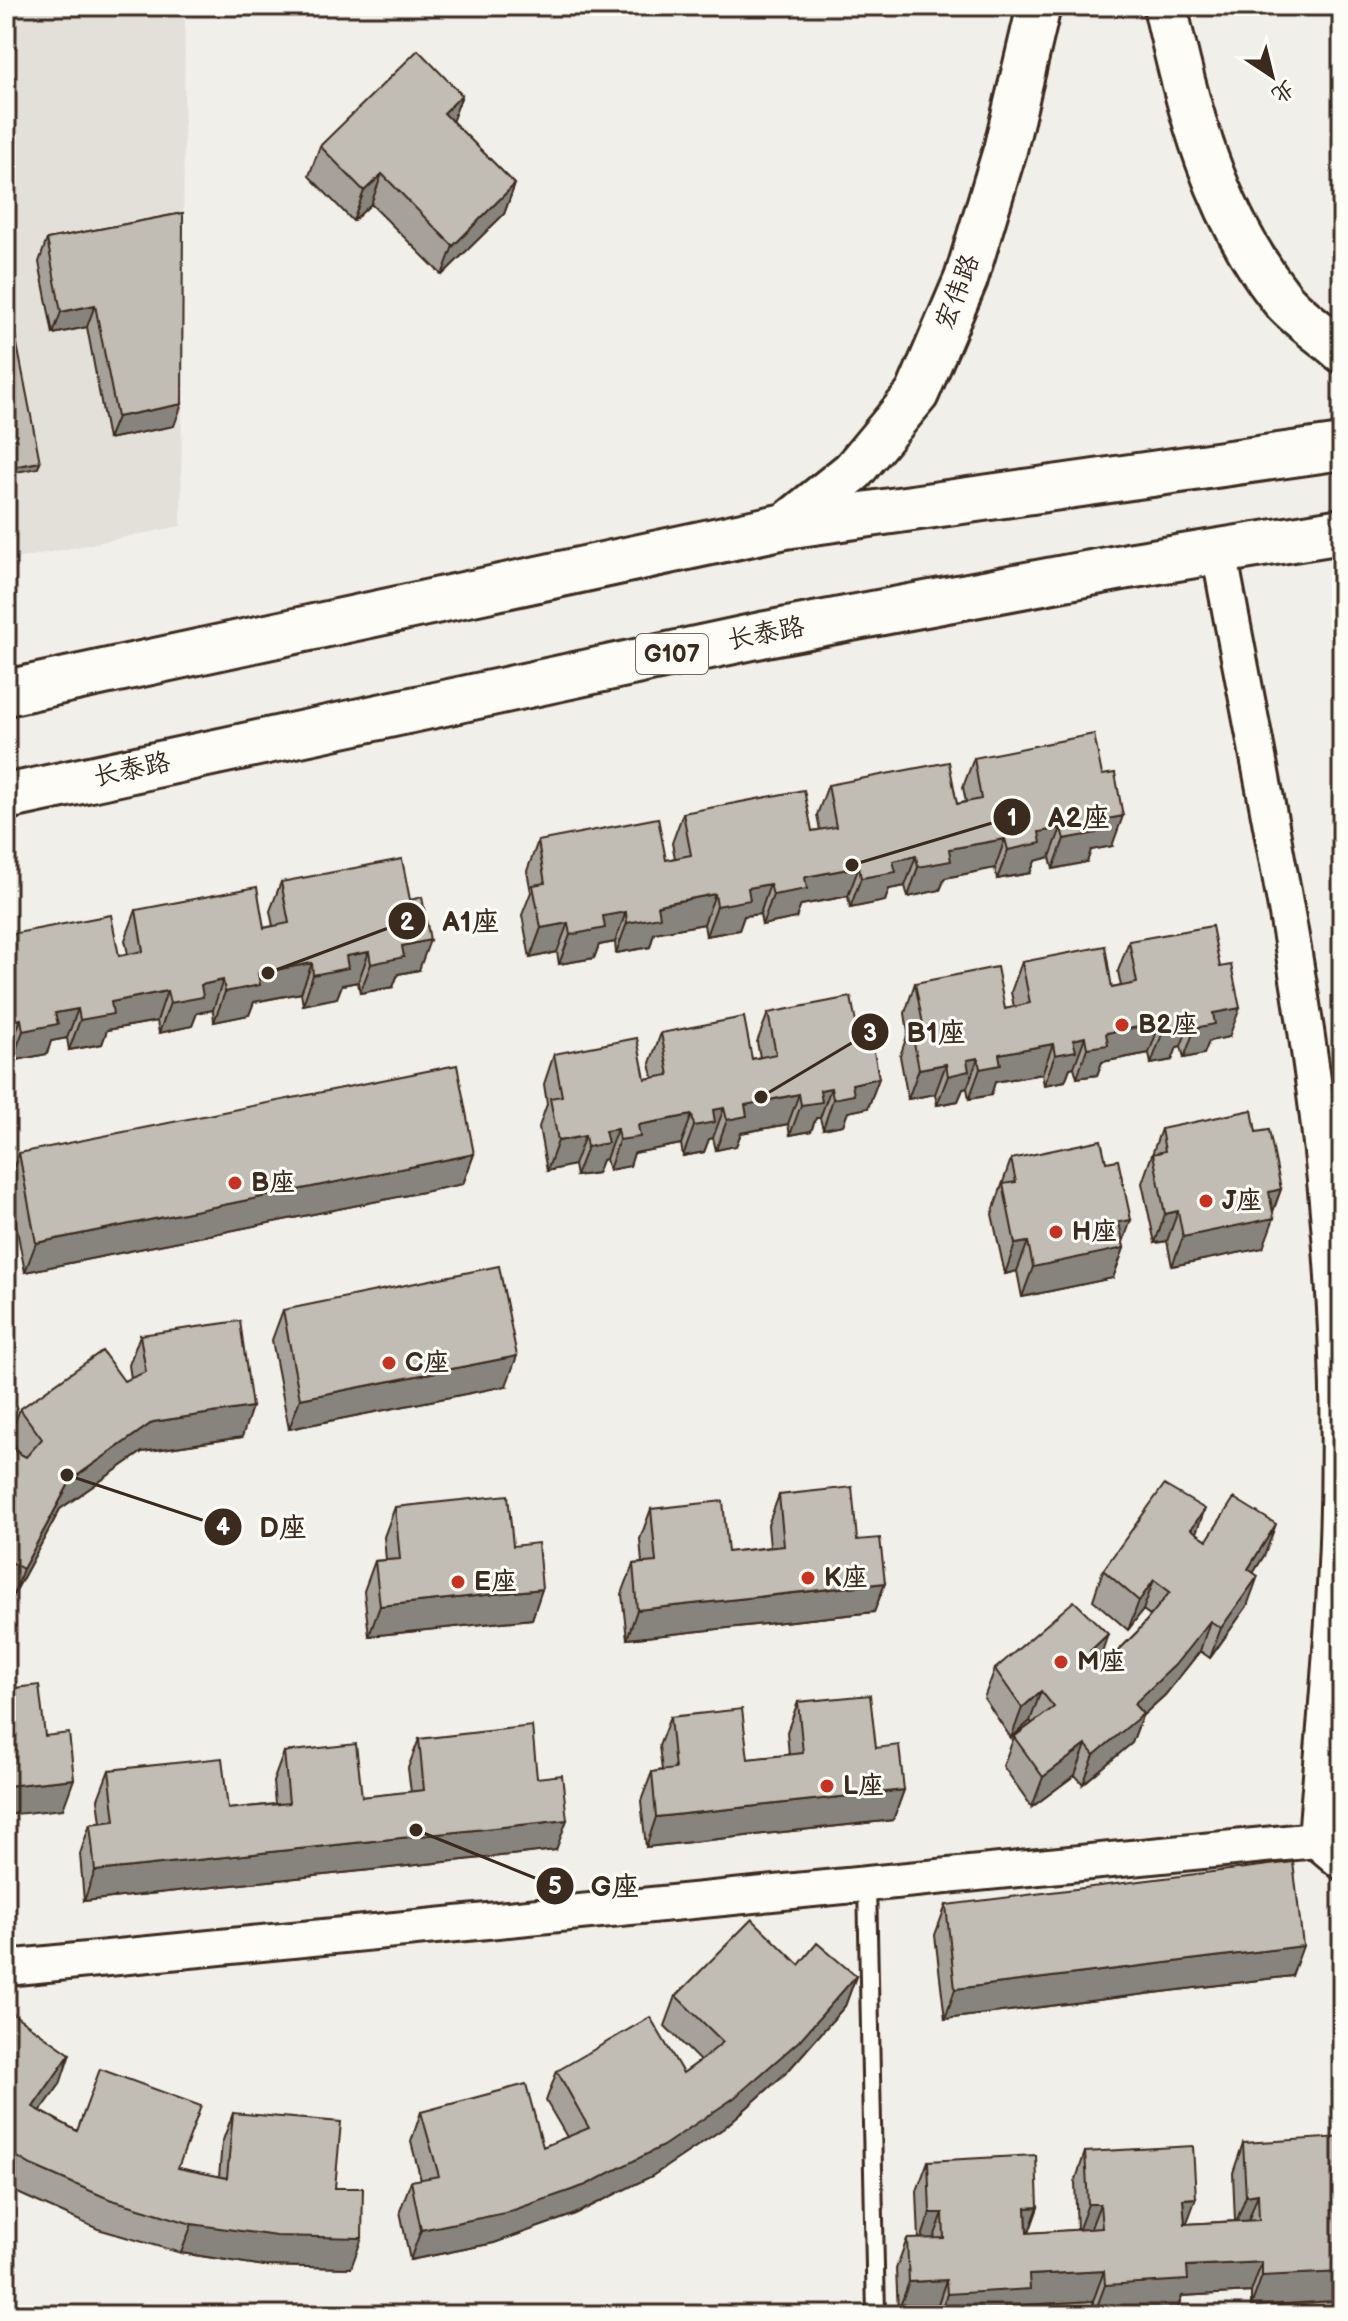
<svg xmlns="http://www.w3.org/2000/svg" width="1348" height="2321" viewBox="0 0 1348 2321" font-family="'Balsamiq Sans','LXGW WenKai TC',sans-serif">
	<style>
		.built { fill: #e3e0da }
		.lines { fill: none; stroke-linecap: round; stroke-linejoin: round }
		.service-casing { stroke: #3b2a1e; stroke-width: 22 }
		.minor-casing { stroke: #3b2a1e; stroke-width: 40 }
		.tertiary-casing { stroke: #3b2a1e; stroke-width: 48 }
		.trunk-casing { stroke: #3b2a1e; stroke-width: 50 }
		.service { stroke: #fdfcf7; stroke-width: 16 }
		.minor { stroke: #fdfcf7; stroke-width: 34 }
		.tertiary { stroke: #fdfcf7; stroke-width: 42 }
		.trunk { stroke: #fdfcf7; stroke-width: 44 }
		.wall { fill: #a6a29b; stroke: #3b2a1e; stroke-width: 2 }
		.shaded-wall { fill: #87847e; stroke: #3b2a1e; stroke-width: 2 }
		.building { fill: #c1bcb4; stroke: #3b2a1e; stroke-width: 2 }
		.poi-dot { fill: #c8321e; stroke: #fdfcf7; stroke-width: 3 }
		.labels { text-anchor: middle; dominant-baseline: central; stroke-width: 6; stroke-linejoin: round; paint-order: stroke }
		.shield { fill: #fdfcf7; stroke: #75695f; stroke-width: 2 }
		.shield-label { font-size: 24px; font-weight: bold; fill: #3b2a1e }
		.street-label { font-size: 26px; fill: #3b2a1e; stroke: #fdfcf7 }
		.poi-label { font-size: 26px; font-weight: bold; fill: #3b2a1e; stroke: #fdfcf7; text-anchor: start }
		.leader { fill: none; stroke: #3b2a1e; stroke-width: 3 }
		.callout-dot { fill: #3b2a1e; stroke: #fdfcf7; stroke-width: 3 }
		.mark-label { font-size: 24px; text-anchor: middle; font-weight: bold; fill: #fff }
		.callout-label { font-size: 28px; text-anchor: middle; font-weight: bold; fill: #3b2a1e; stroke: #fdfcf7; stroke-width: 6; stroke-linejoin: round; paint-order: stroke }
	</style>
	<rect width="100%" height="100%" fill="#f1efea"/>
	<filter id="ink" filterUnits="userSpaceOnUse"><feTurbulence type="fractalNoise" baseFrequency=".0125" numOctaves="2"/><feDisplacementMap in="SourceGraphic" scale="16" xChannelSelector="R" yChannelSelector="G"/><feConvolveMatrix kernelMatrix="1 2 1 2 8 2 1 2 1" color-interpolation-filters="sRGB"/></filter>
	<g filter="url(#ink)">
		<path class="built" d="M 6,6 L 185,6 L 181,526 L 6,561 Z"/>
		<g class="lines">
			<g class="service-casing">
				<path id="service" d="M 867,1884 L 876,2315"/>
			</g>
			<g class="minor-casing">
				<path id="minor" d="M 1316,1840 L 1342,1862
					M 6,1968 L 1316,1840 C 1322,1755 1331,1671 1335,1586 C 1342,1458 1339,1328 1327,1201 C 1307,984 1258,765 1219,551"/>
			</g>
			<g class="tertiary-casing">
				<path id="tertiary" d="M 1165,6 C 1189,111 1214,213 1282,299 C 1298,318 1323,334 1342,351
					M 785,526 L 853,471 L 917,394 L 966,279 L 1005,150 L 1039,6"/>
			</g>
			<g class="trunk-casing">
				<path id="trunk" d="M 6,693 L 785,526 L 1342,447
					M 6,797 L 766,634 L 1128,566 L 1342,531"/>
			</g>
			<use href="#service" class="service"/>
			<use href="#minor" class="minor"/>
			<use href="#tertiary" class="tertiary"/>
			<use href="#trunk" class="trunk"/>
		</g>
		<path class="wall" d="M 462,95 L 452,121 L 515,184 L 504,214 L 442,275 L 371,204 L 353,221 L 309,176 L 320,146 Z
			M 183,213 L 174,426 L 108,439 L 87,327 L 53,334 L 39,262 L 47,239 Z
			M 974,758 L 1112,846 L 1091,850 L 1087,862 L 1053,869 L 1050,857 L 1035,861 L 1030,873 L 997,879 L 995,868 L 945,878 L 940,890 L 908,897 L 905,886 L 889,889 L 885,901 L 850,908 L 848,896 L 801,905 L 796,918 L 762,925 L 760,914 L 744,916 L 739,930 L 706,936 L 704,924 L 654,933 L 650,947 L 616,953 L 615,942 L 599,945 L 594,958 L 559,964 L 557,952 L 530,958 L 522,915 L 531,892 L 527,871 L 538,841 L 666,860 L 675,858 L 672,843 L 683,813 L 812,831 L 820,830 L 817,815 L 828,785 L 957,804 L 966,802 L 963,787 Z
			M 281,882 L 419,970 L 398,974 L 393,987 L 360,993 L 358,982 L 342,985 L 337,998 L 303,1005 L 301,993 L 254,1002 L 249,1015 L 214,1022 L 213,1010 L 197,1013 L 192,1026 L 159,1033 L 157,1021 L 107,1030 L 102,1044 L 69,1050 L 67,1038 L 51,1041 L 47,1054 L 12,1061 L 10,1049 L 6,935 L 119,956 L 128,954 L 125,940 L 136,910 L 264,928 L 273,926 L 270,911 Z
			M 1129,941 L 1229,1037 L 1209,1041 L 1204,1054 L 1184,1058 L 1181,1046 L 1177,1047 L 1172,1060 L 1151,1064 L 1149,1053 L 1102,1062 L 1097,1075 L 1077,1078 L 1074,1067 L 1070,1068 L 1065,1081 L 1044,1085 L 1042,1074 L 995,1082 L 991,1095 L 969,1099 L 967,1088 L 963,1089 L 958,1101 L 937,1105 L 935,1094 L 908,1099 L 900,1056 L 908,1033 L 905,1013 L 915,983 L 1005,1009 L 1014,1007 L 1011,992 L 1022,962 L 1112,988 L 1121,986 L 1118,971 Z
			M 768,1013 L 859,1038 L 879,1078 L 868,1108 L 848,1112 L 843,1125 L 823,1129 L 820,1118 L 816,1118 L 811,1131 L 790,1135 L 788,1124 L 741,1133 L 736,1146 L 716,1150 L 713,1138 L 709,1139 L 704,1152 L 683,1156 L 681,1144 L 634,1153 L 630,1166 L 609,1170 L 606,1159 L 602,1160 L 597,1173 L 576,1176 L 574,1165 L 547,1171 L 539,1127 L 547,1104 L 544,1084 L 554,1054 L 645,1079 L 653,1078 L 650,1063 L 661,1033 L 752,1059 L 760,1057 L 757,1042 Z
			M 1161,1129 L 1256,1132 L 1281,1189 L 1273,1212 L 1263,1248 L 1172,1266 L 1167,1241 L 1155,1243 L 1142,1183 Z
			M 19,1153 L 474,1154 L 463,1184 L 25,1272 L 8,1182 Z
			M 1011,1159 L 1123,1243 L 1124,1248 L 1113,1278 L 1022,1297 L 1017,1271 L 1005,1274 L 992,1214 Z
			M 283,1310 L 506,1386 L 289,1429 L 272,1340 Z
			M 140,1335 L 242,1437 L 142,1452 L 60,1509 L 12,1598 L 6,1595 L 6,1446 L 20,1453 L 9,1438 L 20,1409 L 124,1381 L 131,1378 L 129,1365 Z
			M 779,1495 L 857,1540 L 885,1583 L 874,1612 L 627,1639 L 622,1594 L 633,1564 L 642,1563 L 640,1539 L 651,1509 L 728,1552 L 770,1547 L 768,1525 Z
			M 395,1507 L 513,1546 L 542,1589 L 532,1619 L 369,1636 L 364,1591 L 375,1561 L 386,1560 L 384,1537 Z
			M 1196,1533 L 1207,1540 L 1265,1554 L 1253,1573 L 1247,1606 L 1210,1658 L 1200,1651 L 1165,1695 L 1142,1716 L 1132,1743 L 1083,1784 L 1075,1775 L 1032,1807 L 1003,1766 L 1014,1737 L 1032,1723 L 1030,1721 L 1011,1738 L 984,1698 L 995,1669 L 1098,1661 L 1103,1666 L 1138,1631 L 1151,1616 L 1143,1610 L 1128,1630 L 1093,1600 L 1103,1570 Z
			M 798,1702 L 876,1748 L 904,1790 L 893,1820 L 646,1847 L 641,1801 L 652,1772 L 662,1770 L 659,1746 L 670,1717 L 748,1759 L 789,1755 L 787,1732 Z
			M 419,1739 L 537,1778 L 556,1850 L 84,1901 L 80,1854 L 90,1824 L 101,1823 L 98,1799 L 109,1770 L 228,1809 L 275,1804 L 273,1782 L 284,1752 L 362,1797 L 411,1792 L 408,1768 Z
			M 946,1905 L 1292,1976 L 945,2019 L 935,1935 Z
			M 799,1965 L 856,1976 L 845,2006 L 788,2071 L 724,2128 L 652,2176 L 575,2214 L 494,2243 L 410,2260 L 400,2211 L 411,2181 L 421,2180 L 411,2142 L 421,2112 L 543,2147 L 567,2137 L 546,2101 L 557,2071 L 683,2073 L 700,2061 L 665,2026 L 676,1996 Z
			M 1342,1989 L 1342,2027 L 1332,2017 Z
			M 6,2009 L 60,2084 L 40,2111 L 77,2131 L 179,2168 L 219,2177 L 222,2143 L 233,2113 L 335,2188 L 351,2268 L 265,2266 L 181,2253 L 98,2229 L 20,2194 L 6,2186 Z
			M 1243,2143 L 1339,2287 L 1334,2301 L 1251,2306 L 1251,2292 L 1182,2296 L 1177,2310 L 1094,2315 L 1093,2301 L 1024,2305 L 1020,2315 L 936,2315 L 936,2310 L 898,2312 L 896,2269 L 907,2239 L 919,2239 L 917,2191 L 928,2161 L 1038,2207 L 1029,2233 L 1077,2230 L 1075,2182 L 1085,2152 L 1187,2224 L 1235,2221 L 1233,2173 Z"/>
		<path class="shaded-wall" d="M 462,95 L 451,125 L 444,113 Z
			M 382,174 L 371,204 L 353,221 L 364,191 Z
			M 515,184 L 504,214 L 442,275 L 453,246 Z
			M 95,305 L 87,327 L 53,334 L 61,312 Z
			M 182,404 L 174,426 L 108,439 L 117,417 Z
			M 40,462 L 38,468 L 6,474 L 6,468 Z
			M 1123,816 L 1112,846 L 1091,850 L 1087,862 L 1053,869 L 1064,839 L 1096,821 Z
			M 1061,828 L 1050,857 L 1035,861 L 1030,873 L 997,879 L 1008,850 L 1039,832 Z
			M 1005,839 L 995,868 L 945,878 L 940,890 L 908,897 L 918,867 L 949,849 Z
			M 916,856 L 905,886 L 889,889 L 885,901 L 850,908 L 861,878 L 893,861 Z
			M 859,867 L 848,896 L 801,905 L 796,918 L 762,925 L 773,895 L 805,877 Z
			M 770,884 L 760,914 L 744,916 L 739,930 L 706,936 L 717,906 L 748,888 Z
			M 715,894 L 704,924 L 654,933 L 650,947 L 616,953 L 627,923 L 658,905 Z
			M 626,912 L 615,942 L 599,945 L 594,958 L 559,964 L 570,935 L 603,916 Z
			M 568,923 L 557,952 L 530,958 L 541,928 Z
			M 430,940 L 419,970 L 398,974 L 393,987 L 360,993 L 371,964 L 402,946 Z
			M 369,952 L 358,982 L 342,985 L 337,998 L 303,1005 L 313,975 L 346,956 Z
			M 312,963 L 301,993 L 254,1002 L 249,1015 L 214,1022 L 225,992 L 258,973 Z
			M 223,980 L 213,1010 L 197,1013 L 192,1026 L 159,1033 L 170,1003 L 201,985 Z
			M 167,991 L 157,1021 L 107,1030 L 102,1044 L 69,1050 L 80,1020 L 111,1002 Z
			M 1240,1008 L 1229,1037 L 1209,1041 L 1204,1054 L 1184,1058 L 1195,1028 L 1213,1013 Z
			M 78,1009 L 67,1038 L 51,1041 L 47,1054 L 12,1061 L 23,1031 L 55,1013 Z
			M 1192,1017 L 1181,1046 L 1177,1047 L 1172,1060 L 1151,1064 L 1162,1034 L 1181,1019 Z
			M 21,1019 L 10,1049 L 6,1050 L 6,1022 Z
			M 1160,1023 L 1149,1053 L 1102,1062 L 1097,1075 L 1077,1078 L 1087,1048 L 1106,1033 Z
			M 1085,1037 L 1074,1067 L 1070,1068 L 1065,1081 L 1044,1085 L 1055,1055 L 1073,1040 Z
			M 1053,1044 L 1042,1074 L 995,1082 L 991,1095 L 969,1099 L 980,1069 L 999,1054 Z
			M 978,1058 L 967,1088 L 963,1089 L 958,1101 L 937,1105 L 948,1076 L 967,1060 Z
			M 946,1064 L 935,1094 L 908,1099 L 919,1069 Z
			M 879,1078 L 868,1108 L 848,1112 L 843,1125 L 823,1129 L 833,1099 L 852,1084 Z
			M 831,1088 L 820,1118 L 816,1118 L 811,1131 L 790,1135 L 801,1105 L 820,1090 Z
			M 799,1094 L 788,1124 L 741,1133 L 736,1146 L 716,1150 L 727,1120 L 745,1105 Z
			M 724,1108 L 713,1138 L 709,1139 L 704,1152 L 683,1156 L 694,1126 L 713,1110 Z
			M 692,1115 L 681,1144 L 634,1153 L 630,1166 L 609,1170 L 619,1140 L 638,1125 Z
			M 617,1129 L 606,1159 L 602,1160 L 597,1173 L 576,1176 L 587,1147 L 605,1131 Z
			M 585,1136 L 574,1165 L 547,1171 L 558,1141 Z
			M 474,1154 L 463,1184 L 25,1272 L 36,1243 Z
			M 1281,1189 L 1270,1219 L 1274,1218 L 1263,1248 L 1172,1266 L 1183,1237 L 1269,1192 Z
			M 1178,1211 L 1167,1241 L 1155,1243 L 1165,1214 Z
			M 1131,1220 L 1121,1248 L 1124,1248 L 1113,1278 L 1022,1297 L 1033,1267 L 1119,1222 Z
			M 1028,1242 L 1017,1271 L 1005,1274 L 1015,1244 Z
			M 517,1356 L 506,1386 L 289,1429 L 300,1399 Z
			M 252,1407 L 242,1437 L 142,1452 L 60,1509 L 12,1598 L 23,1569 L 71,1480 L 153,1422 Z
			M 1205,1509 L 1194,1538 L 1191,1529 Z
			M 1276,1524 L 1265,1554 L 1237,1599 L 1248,1569 Z
			M 1258,1576 L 1247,1606 L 1210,1658 L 1221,1628 Z
			M 1154,1580 L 1143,1610 L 1128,1630 L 1139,1601 Z
			M 885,1583 L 874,1612 L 627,1639 L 637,1610 Z
			M 542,1589 L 532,1619 L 369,1636 L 380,1606 Z
			M 1210,1621 L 1200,1651 L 1165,1695 L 1142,1716 L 1132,1743 L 1083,1784 L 1094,1755 L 1134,1704 Z
			M 1108,1634 L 1098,1664 L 1090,1651 Z
			M 1041,1691 L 1030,1721 L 1011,1738 L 1022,1708 Z
			M 1086,1745 L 1075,1775 L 1032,1807 L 1043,1777 Z
			M 74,1779 L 63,1809 L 6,1815 L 6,1786 Z
			M 904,1790 L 893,1820 L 646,1847 L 656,1817 Z
			M 567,1820 L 556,1850 L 84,1901 L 95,1871 Z
			M 1303,1946 L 1292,1976 L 945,2019 L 955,1989 Z
			M 856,1976 L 845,2006 L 788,2071 L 724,2128 L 652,2176 L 575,2214 L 494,2243 L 410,2260 L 421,2230 Z
			M 70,2054 L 60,2084 L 22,2137 L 33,2107 Z
			M 1258,2194 L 1247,2224 L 1235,2225 L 1246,2196 Z
			M 1196,2198 L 1185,2228 L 1183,2199 Z
			M 1088,2204 L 1100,2204 L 1089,2233 L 1077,2234 Z
			M 1038,2207 L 1027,2237 L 1026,2208 Z
			M 930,2213 L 943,2213 L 932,2243 L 920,2243 Z
			M 192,2224 L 362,2238 L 351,2268 L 265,2266 L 181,2253 Z
			M 1262,2262 L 1251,2292 L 1182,2296 L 1177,2310 L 1094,2315 L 1105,2285 L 1187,2266 Z
			M 1342,2264 L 1342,2287 L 1339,2287 L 1334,2301 L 1251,2306 L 1262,2276 Z
			M 1104,2271 L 1093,2301 L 1024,2305 L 1020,2315 L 939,2315 L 947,2294 L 1029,2275 Z
			M 946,2280 L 936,2310 L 898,2312 L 909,2282 Z"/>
		<path class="building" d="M 418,50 L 462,95 L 444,113 L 515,184 L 453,246 L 382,174 L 364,191 L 320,146 Z
			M 183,213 L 182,404 L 117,417 L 95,305 L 61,312 L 47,239 Z
			M 6,288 L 40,462 L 6,468 Z
			M 1094,734 L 1102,775 L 1115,773 L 1123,816 L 1096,821 L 1097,833 L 1064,839 L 1061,828 L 1039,832 L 1041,843 L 1008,850 L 1005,839 L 949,849 L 951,861 L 918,867 L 916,856 L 893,861 L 896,872 L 861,878 L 859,867 L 805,877 L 807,889 L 773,895 L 770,884 L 748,888 L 750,900 L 717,906 L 715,894 L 658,905 L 660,917 L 627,923 L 626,912 L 603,916 L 605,928 L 570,935 L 568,923 L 541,928 L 533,885 L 545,883 L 538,841 L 658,818 L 666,860 L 691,855 L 683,813 L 804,790 L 812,831 L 836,827 L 828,785 L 949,762 L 957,804 L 981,799 L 974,758 Z
			M 402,859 L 410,900 L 422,897 L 430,940 L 402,946 L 404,957 L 371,964 L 369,952 L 346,956 L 348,968 L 313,975 L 312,963 L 258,973 L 260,985 L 225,992 L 223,980 L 201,985 L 203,997 L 170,1003 L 167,991 L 111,1002 L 113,1014 L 80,1020 L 78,1009 L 55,1013 L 58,1024 L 23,1031 L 21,1019 L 6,1022 L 6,935 L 111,915 L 119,956 L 143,951 L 136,910 L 257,887 L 264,928 L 289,923 L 281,882 Z
			M 1212,926 L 1220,967 L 1231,965 L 1240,1008 L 1213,1013 L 1215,1024 L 1195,1028 L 1192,1017 L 1181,1019 L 1183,1031 L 1162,1034 L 1160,1023 L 1106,1033 L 1108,1045 L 1087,1048 L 1085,1037 L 1073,1040 L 1076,1051 L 1055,1055 L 1053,1044 L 999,1054 L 1001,1065 L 980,1069 L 978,1058 L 967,1060 L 969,1071 L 948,1076 L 946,1064 L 919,1069 L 911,1027 L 923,1024 L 915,983 L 997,967 L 1005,1009 L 1030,1003 L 1022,962 L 1105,946 L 1112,988 L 1137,983 L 1129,941 Z
			M 851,997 L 859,1038 L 871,1036 L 879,1078 L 852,1084 L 854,1095 L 833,1099 L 831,1088 L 820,1090 L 822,1102 L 801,1105 L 799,1094 L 745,1105 L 747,1116 L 727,1120 L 724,1108 L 713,1110 L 715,1122 L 694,1126 L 692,1115 L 638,1125 L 640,1137 L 619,1140 L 617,1129 L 605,1131 L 608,1143 L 587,1147 L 585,1136 L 558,1141 L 550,1098 L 562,1096 L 554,1054 L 637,1038 L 645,1079 L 669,1075 L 661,1033 L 744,1017 L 752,1059 L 776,1054 L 768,1013 Z
			M 457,1065 L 474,1154 L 36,1243 L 19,1153 Z
			M 1252,1110 L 1256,1132 L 1269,1130 L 1281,1189 L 1269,1192 L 1274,1218 L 1183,1237 L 1178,1211 L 1165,1214 L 1153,1154 L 1165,1151 L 1161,1129 Z
			M 1101,1140 L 1106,1162 L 1118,1160 L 1131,1220 L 1119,1222 L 1124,1248 L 1033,1267 L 1028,1242 L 1015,1244 L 1003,1184 L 1016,1182 L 1011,1159 Z
			M 499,1266 L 517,1356 L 300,1399 L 283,1310 Z
			M 240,1321 L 252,1407 L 153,1422 L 71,1480 L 23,1569 L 6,1559 L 6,1446 L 26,1457 L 42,1439 L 20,1409 L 102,1351 L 124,1381 L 146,1372 L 140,1335 Z
			M 1164,1485 L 1205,1509 L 1191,1529 L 1207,1540 L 1234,1498 L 1276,1524 L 1248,1569 L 1258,1576 L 1221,1628 L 1210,1621 L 1175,1665 L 1134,1704 L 1143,1714 L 1094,1755 L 1086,1745 L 1043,1777 L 1014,1737 L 1054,1707 L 1041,1691 L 1022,1708 L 995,1669 L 1074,1601 L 1108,1634 L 1090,1651 L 1103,1666 L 1138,1631 L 1170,1592 L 1154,1580 L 1139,1601 L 1103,1570 Z
			M 852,1487 L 857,1540 L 880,1538 L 885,1583 L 637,1610 L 633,1564 L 656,1562 L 651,1509 L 723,1501 L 728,1552 L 784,1546 L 779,1495 Z
			M 508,1495 L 513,1546 L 538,1543 L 542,1589 L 380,1606 L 375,1561 L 400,1559 L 395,1507 Z
			M 39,1685 L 45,1736 L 69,1733 L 74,1779 L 6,1786 L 6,1689 Z
			M 870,1695 L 876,1748 L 899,1745 L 904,1790 L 656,1817 L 652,1772 L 675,1769 L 670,1717 L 742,1709 L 748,1759 L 803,1753 L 798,1702 Z
			M 532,1726 L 537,1778 L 562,1775 L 567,1820 L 95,1871 L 90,1824 L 115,1821 L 109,1770 L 222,1758 L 228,1809 L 289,1803 L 284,1752 L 356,1744 L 362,1797 L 424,1790 L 419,1739 Z
			M 1293,1862 L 1303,1946 L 955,1989 L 946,1905 Z
			M 752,1919 L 799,1965 L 817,1943 L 856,1976 L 799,2041 L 734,2098 L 663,2146 L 586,2185 L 505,2213 L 421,2230 L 411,2181 L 439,2176 L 421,2112 L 526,2084 L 543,2147 L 589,2128 L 557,2071 L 650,2017 L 683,2073 L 704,2058 L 723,2042 L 676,1996 Z
			M 6,2009 L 70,2054 L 33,2107 L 77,2131 L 100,2069 L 201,2106 L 178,2168 L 227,2178 L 233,2113 L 341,2122 L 335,2188 L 363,2188 L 362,2238 L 276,2236 L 192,2224 L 109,2199 L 31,2165 L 6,2150 Z
			M 1342,2137 L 1342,2272 L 1262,2276 L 1262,2262 L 1187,2266 L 1188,2280 L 1105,2285 L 1104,2271 L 1029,2275 L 1030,2289 L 947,2294 L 946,2280 L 909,2282 L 907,2239 L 944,2238 L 943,2213 L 930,2213 L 928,2161 L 1036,2155 L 1038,2207 L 1026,2208 L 1027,2233 L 1102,2228 L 1100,2204 L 1088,2204 L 1085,2152 L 1193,2146 L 1196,2198 L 1183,2199 L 1185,2224 L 1259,2220 L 1258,2194 L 1246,2196 L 1243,2143 Z
			M 760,2311 L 760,2315 L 723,2315 Z"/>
	</g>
	<g class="poi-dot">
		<circle cx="1122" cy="1025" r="8"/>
		<circle cx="235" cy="1183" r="8"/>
		<circle cx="1206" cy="1201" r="8"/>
		<circle cx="1056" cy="1232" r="8"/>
		<circle cx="389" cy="1363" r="8"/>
		<circle cx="808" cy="1578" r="8"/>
		<circle cx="458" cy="1582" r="8"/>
		<circle cx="1061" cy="1662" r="8"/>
		<circle cx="827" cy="1786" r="8"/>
	</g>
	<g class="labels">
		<rect class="shield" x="636" y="634" width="72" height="40" rx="6"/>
		<g class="shield-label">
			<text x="672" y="654">G107</text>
		</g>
		<g class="street-label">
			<text transform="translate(958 292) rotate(-69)">宏伟路</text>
			<text transform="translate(766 634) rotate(-11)">长泰路</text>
			<text transform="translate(132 770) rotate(-12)">长泰路</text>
		</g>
		<g class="poi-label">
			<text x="1138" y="1025">B2座</text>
			<text x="251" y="1183">B座</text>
			<text x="1222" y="1201">J座</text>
			<text x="1072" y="1232">H座</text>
			<text x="405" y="1363">C座</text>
			<text x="824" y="1578">K座</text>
			<text x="474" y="1582">E座</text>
			<text x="1077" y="1662">M座</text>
			<text x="843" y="1786">L座</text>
		</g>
	</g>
	<path class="leader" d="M852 865L1012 817M268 973L407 921M761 1097L870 1032M67 1475L223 1527M416 1830L555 1886"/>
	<g class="callout-dot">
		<circle cx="852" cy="865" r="8"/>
		<circle cx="268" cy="973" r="8"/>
		<circle cx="761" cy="1097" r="8"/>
		<circle cx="67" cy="1475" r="8"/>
		<circle cx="416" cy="1830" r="8"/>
		<circle cx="1012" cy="817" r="20"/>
		<circle cx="407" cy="921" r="20"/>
		<circle cx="870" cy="1032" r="20"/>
		<circle cx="223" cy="1527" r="20"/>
		<circle cx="555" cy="1886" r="20"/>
	</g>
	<g class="mark-label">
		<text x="1012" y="826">1</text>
		<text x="407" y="930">2</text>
		<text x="870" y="1041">3</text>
		<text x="223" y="1535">4</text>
		<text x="555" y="1894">5</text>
	</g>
	<g class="callout-label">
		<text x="1079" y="827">A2座</text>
		<text x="471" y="931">A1座</text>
		<text x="936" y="1042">B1座</text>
		<text x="283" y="1537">D座</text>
		<text x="615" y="1896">G座</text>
	</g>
	<rect width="1348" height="2321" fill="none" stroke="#fdfcf7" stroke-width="32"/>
	<rect x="16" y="16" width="1316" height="2289" fill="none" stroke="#3b2a1e" stroke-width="3" filter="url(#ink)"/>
	<g transform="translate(1272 76) rotate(145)" stroke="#fdfcf7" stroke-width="6" paint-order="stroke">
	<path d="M0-6L14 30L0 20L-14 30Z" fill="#3b2a1e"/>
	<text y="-12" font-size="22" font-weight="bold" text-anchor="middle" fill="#3b2a1e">北</text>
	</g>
</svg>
